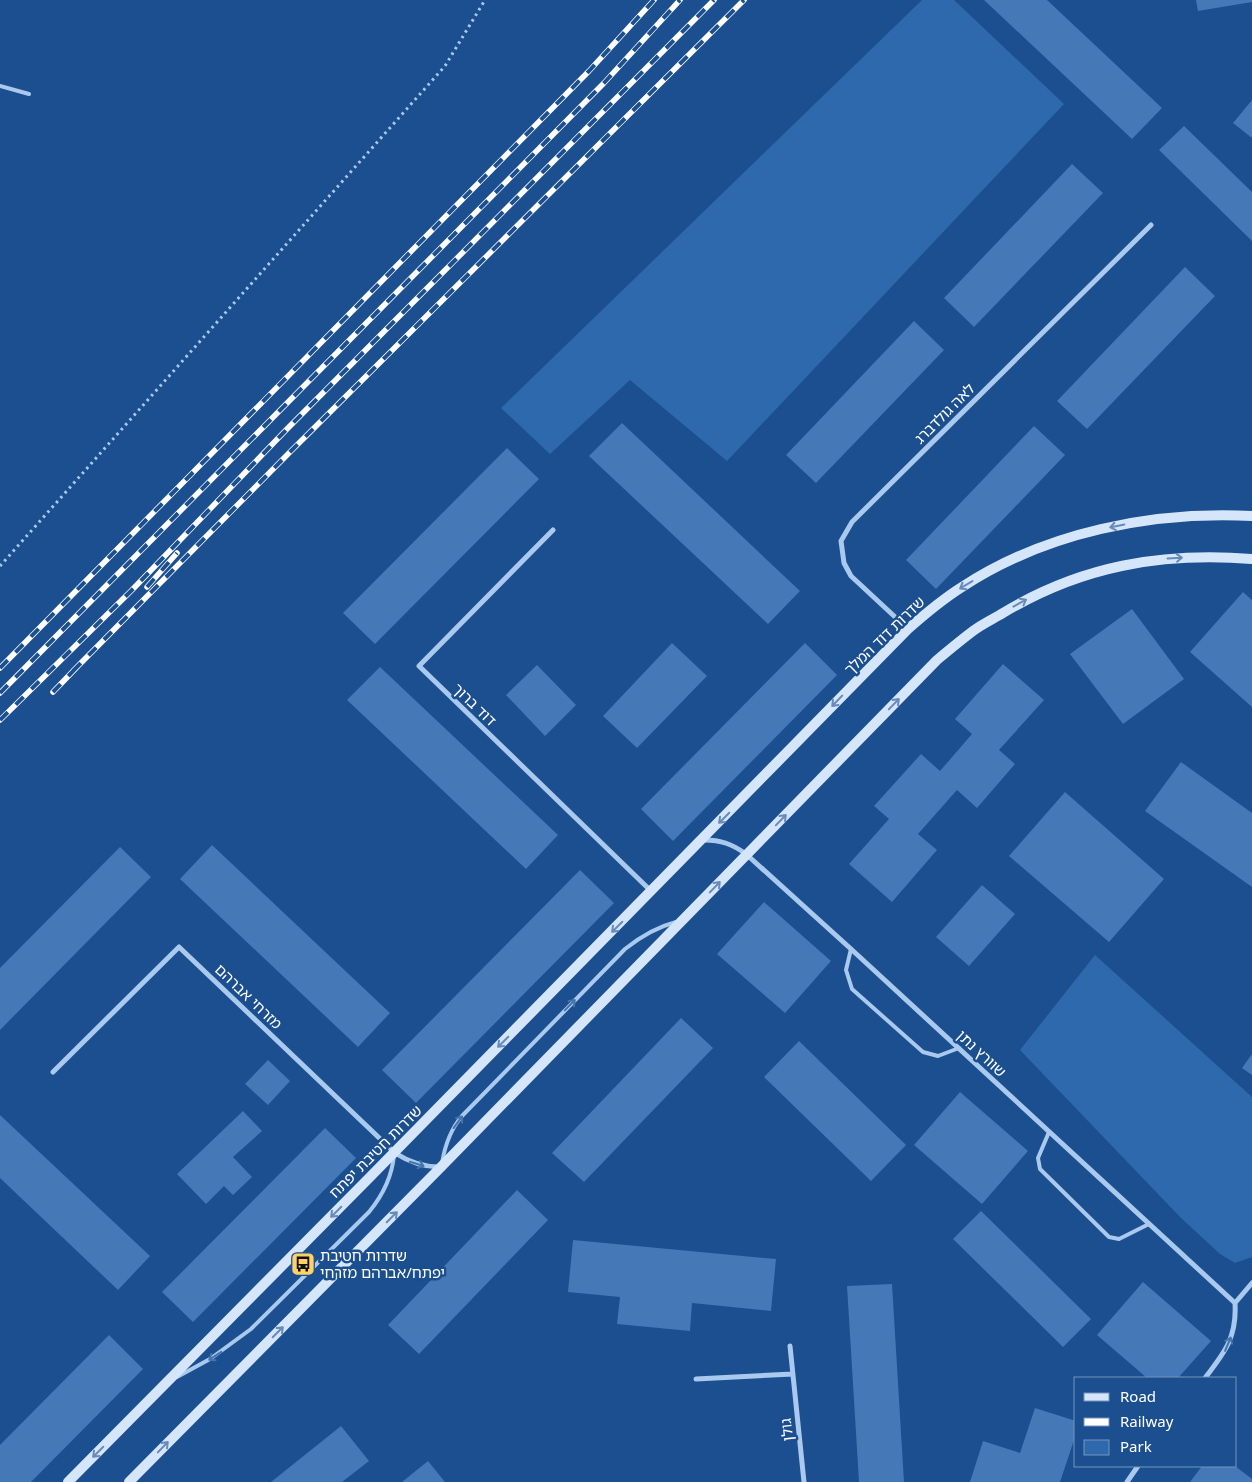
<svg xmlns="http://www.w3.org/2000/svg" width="1252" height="1482" viewBox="0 0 1252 1482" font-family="'Noto Sans','Noto Sans Hebrew',sans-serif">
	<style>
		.green { fill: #2e69ad }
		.building { fill: #4478b7 }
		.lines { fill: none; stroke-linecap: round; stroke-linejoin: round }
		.path { stroke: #a9c9ee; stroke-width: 3; stroke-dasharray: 2.5 4; stroke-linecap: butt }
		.lane { stroke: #a9c9ee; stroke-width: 4 }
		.street { stroke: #a9c9ee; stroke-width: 5 }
		.secondary { stroke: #d6e6fa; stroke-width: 10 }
		.rail-casing { stroke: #fff; stroke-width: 5.5 }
		.rail { stroke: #1b4f8f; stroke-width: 4; stroke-dasharray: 11; stroke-linecap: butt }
		.oneway { stroke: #668bba }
		.oneway2 { stroke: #4674ac }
		.labels { text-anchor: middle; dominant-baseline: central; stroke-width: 5; stroke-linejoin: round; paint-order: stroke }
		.street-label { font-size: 15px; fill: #fff; stroke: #1b4f8f }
		.poi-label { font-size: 15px; fill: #fff; stroke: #1b4f8f; text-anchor: start }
	</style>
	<rect width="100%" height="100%" fill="#1b4f8f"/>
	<path class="green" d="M 922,0 L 954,0 L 1064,104 L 727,461 L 630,380 L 550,454 L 501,408 Z
		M 1095,955 L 1252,1097 L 1252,1257 L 1235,1263 L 1220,1254 L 1181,1218 L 1020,1050 Z"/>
	<path class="building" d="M 984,0 L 1047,0 L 1162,108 L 1132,139 Z
		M 1196,0 L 1252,0 L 1252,2 L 1198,11 Z
		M 1252,100 L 1252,138 L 1233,123 Z
		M 1184,126 L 1252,192 L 1252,241 L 1159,150 Z
		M 1072,164 L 1103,193 L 974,327 L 944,298 Z
		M 1185,267 L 1215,296 L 1087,429 L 1057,401 Z
		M 914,321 L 944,350 L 816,483 L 786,455 Z
		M 622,423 L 800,591 L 768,624 L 589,456 Z
		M 1034,426 L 1065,455 L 936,589 L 906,560 Z
		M 507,448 L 539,479 L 375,644 L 343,613 Z
		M 1243,592 L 1252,600 L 1252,707 L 1190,652 Z
		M 1132,609 L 1184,679 L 1123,724 L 1070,654 Z
		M 672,643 L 707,676 L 637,748 L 603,716 Z
		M 805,643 L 837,675 L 673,841 L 641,809 Z
		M 1003,664 L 1044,700 L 999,750 L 1015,764 L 977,808 L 957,790 L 918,834 L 937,850 L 892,902 L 849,864 L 889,819 L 874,806 L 921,754 L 940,771 L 972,734 L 955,719 Z
		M 537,665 L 576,705 L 545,736 L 506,695 Z
		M 380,667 L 558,835 L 526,869 L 347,700 Z
		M 1181,762 L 1252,813 L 1252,887 L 1145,811 Z
		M 1065,792 L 1164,879 L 1109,942 L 1009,856 Z
		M 212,845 L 390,1013 L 358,1047 L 180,879 Z
		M 120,847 L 151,877 L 0,1030 L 0,968 Z
		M 580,870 L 614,903 L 416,1103 L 382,1070 Z
		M 982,885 L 1015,914 L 969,966 L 936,937 Z
		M 764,902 L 831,961 L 785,1013 L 717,954 Z
		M 681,1018 L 713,1048 L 584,1182 L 552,1153 Z
		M 799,1041 L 906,1145 L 871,1181 L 764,1077 Z
		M 1252,1054 L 1252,1075 L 1242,1068 Z
		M 268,1060 L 290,1081 L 268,1105 L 245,1084 Z
		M 960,1092 L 1028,1151 L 982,1204 L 914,1145 Z
		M 243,1111 L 262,1131 L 233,1157 L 252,1177 L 233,1195 L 224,1186 L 206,1204 L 177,1174 Z
		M 0,1115 L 150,1256 L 118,1290 L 0,1178 Z
		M 325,1128 L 356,1158 L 193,1322 L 162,1292 Z
		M 517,1190 L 548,1220 L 419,1354 L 388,1325 Z
		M 981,1211 L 1091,1319 L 1063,1347 L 953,1239 Z
		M 573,1240 L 776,1259 L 771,1311 L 692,1303 L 690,1331 L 617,1324 L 620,1297 L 568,1292 Z
		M 1143,1282 L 1211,1341 L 1178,1378 L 1147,1378 L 1097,1335 Z
		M 892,1284 L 904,1482 L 859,1482 L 847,1286 Z
		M 109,1335 L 143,1369 L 31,1482 L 0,1482 L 0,1445 Z
		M 1035,1408 L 1076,1421 L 1076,1434 L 1060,1482 L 970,1482 L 983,1441 L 1020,1453 Z
		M 341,1426 L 369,1461 L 342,1482 L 271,1482 Z
		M 428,1461 L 445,1482 L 402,1482 Z
		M 1202,1466 L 1235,1466 L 1252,1479 L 1252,1482 L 1190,1482 Z"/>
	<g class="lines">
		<path class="path" d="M 0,566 L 445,66 L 485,0"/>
		<path class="lane" d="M 0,86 L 29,94
			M 851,949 L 846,970 L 852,989 L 923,1052 L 938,1056 L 959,1048
			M 1049,1132 L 1038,1158 L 1040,1169 L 1109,1237 L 1119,1239 L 1149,1224
			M 442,1163 C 445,1145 450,1130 462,1116 L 625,949 C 640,937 657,927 676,922
			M 177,1377 L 210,1359 L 251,1329 L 369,1212 C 383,1195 392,1177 394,1155"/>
		<path class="street" d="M 553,530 L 419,666 L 651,891
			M 908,629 L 851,576 L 844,563 L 841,541 L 852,522 L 1151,225
			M 704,840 C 721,840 732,844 746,854 L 851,949 L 1235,1303
			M 53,1072 L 179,947 L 395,1153 C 409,1162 423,1167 440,1167
			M 790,1346 L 804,1482
			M 1205,1378 C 1225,1352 1237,1337 1235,1303 L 1252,1283
			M 696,1379 L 793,1374
			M 1127,1482 L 1138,1466"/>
		<path class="secondary" d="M 68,1482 L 370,1177 L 908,629 C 925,614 943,599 962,587 C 1046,532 1152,511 1252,516
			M 129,1482 L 441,1167 L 937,660 C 949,650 961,640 973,631 C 982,624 993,619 1003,613 C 1081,566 1161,552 1252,559"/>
		<g class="rail-casing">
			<path id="rail" d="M 147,587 L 177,553
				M 0,668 L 589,71 L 654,0
				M 73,671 L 290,452 L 744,0
				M 53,692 L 78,666
				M 0,693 L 604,83 L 680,0
				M 0,720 L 132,590 L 287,429 L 714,0"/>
		</g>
		<use href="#rail" class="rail"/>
	</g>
	<defs><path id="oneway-shaft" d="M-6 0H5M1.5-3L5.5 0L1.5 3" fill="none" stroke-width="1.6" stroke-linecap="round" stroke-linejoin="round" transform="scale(1.25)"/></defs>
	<g class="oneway">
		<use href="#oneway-shaft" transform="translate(1117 526) rotate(168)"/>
		<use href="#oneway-shaft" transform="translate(1175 558) rotate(-3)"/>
		<use href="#oneway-shaft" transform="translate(966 585) rotate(149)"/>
		<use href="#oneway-shaft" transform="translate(1020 603) rotate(-29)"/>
		<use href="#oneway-shaft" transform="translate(837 701) rotate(134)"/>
		<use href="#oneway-shaft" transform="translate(894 704) rotate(-46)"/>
		<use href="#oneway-shaft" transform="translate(724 818) rotate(135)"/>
		<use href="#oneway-shaft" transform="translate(781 820) rotate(-46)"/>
		<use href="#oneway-shaft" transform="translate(715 887) rotate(-46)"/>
		<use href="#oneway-shaft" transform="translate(617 927) rotate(135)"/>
		<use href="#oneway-shaft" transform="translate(503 1042) rotate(135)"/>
		<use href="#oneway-shaft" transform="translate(336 1212) rotate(135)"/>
		<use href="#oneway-shaft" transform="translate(392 1217) rotate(-45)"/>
		<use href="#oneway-shaft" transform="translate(278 1332) rotate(-45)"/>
		<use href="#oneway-shaft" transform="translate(163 1447) rotate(-46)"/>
		<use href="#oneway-shaft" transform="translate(98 1452) rotate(135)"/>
	</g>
	<g class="oneway2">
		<use href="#oneway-shaft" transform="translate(570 1005) rotate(-46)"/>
		<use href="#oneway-shaft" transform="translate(458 1122) rotate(-54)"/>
		<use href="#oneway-shaft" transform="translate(417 1164) rotate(17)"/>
		<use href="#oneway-shaft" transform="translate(1228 1344) rotate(-67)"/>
		<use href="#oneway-shaft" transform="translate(215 1356) rotate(147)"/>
	</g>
	<defs>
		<g id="bus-square" transform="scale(1.25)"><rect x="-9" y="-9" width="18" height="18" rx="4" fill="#ffd166" stroke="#1b4f8f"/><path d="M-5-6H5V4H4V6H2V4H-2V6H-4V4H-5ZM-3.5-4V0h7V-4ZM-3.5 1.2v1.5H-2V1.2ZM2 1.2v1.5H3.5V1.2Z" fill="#111"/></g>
	</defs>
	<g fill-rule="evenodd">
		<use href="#bus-square" x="303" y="1264"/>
	</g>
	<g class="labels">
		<g class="street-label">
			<text transform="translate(944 413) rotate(-45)">לאה גולדברג</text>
			<text transform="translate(884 635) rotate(-44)">שדרות דוד המלך</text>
			<text transform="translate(475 704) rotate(44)">דוד ברוך</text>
			<text transform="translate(249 996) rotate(44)">מזרחי אברהם</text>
			<text transform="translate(982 1053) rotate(43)">שוורץ נתן</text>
			<text transform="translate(375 1151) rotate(-45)">שדרות חטיבת יפתח</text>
			<text transform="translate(786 1430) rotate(-96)">גולן</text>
		</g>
		<g class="poi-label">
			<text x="320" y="1255">שדרות חטיבת<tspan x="320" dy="17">יפתח/אברהם מזרחי</tspan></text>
		</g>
	</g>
	<rect x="1074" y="1377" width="162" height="90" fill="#1b4f8f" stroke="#7695bc"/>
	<rect x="1084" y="1393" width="25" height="8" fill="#d6e6fa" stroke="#7695bc"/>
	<text x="1120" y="1402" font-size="15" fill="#ffffff">Road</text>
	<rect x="1084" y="1418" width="25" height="8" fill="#ffffff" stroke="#7695bc"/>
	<text x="1120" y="1427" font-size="15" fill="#ffffff">Railway</text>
	<rect x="1084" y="1440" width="25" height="15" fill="#2e69ad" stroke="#7695bc"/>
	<text x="1120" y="1452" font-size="15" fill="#ffffff">Park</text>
</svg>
